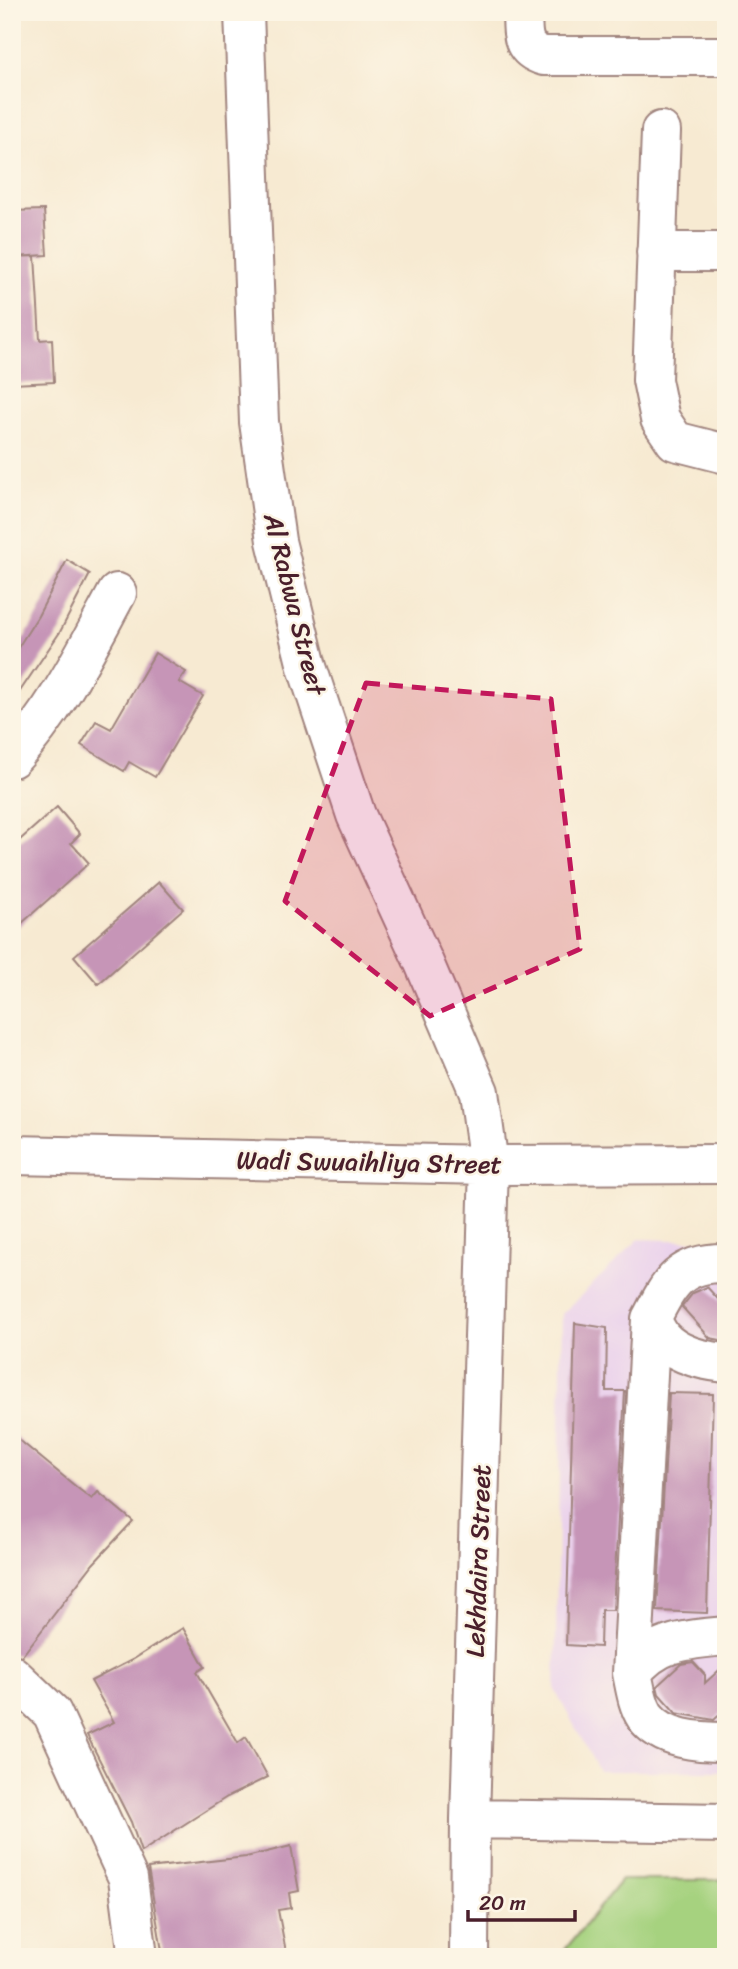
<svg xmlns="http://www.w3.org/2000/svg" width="738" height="1969" viewBox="0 0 738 1969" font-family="Sriracha,sans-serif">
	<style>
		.built { fill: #ead1ec }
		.green { fill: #a6d27f; stroke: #787855; stroke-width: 2 }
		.building { fill: #c695b7 }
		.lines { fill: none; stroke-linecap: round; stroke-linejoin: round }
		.minor-casing { stroke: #a0847e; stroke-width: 42 }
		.minor { stroke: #fff; stroke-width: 38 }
		.marked { fill: #c2185b; fill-opacity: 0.2; stroke: #c2185b; stroke-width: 5; stroke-dasharray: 14 9; stroke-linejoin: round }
		.labels { text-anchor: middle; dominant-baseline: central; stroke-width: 5; stroke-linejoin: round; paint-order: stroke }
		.street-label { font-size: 26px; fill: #4a1f2b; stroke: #fcf5e5 }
	</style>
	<rect width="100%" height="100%" fill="#fcf5e5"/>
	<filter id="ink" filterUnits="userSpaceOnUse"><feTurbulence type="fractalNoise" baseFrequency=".0143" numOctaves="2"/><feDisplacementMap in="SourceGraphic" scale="14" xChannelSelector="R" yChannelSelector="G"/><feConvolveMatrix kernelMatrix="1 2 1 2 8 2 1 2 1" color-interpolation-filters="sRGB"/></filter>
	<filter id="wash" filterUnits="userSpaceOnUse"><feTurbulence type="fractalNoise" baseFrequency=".00686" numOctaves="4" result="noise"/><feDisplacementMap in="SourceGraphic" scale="28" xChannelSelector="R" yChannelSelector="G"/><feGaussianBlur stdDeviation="1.57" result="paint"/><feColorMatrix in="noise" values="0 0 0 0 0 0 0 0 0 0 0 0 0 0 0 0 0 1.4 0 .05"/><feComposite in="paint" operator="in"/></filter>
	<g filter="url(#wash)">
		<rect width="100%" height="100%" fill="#f7ead2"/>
		<path class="built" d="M 639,1239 L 726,1242 L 726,1771 L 599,1771 L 555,1690 L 562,1314 Z"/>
		<path class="green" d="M 621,1880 L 726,1880 L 726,1957 L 559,1957 Z"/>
		<g id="blocks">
			<path class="building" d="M 44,210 L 47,255 L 14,257 L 35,256 L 40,340 L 52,339 L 54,382 L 12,384 L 12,211 Z
				M 67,560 L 90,574 L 60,632 L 12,703 L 12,657 L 38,616 Z
				M 155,653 L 186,672 L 179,682 L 203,696 L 155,777 L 129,762 L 124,771 L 81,745 L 96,721 L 111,729 Z
				M 57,807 L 80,834 L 71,843 L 89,863 L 12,932 L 12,847 Z
				M 159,882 L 183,909 L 98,984 L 74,956 Z
				M 707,1287 L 726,1308 L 726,1341 L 710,1338 L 682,1307 L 693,1293 Z
				M 575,1323 L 607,1328 L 606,1391 L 625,1391 L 613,1610 L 601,1610 L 600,1647 L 566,1645 Z
				M 669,1393 L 713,1394 L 707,1613 L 657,1611 Z
				M 12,1434 L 80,1490 L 92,1499 L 98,1492 L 133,1521 L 93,1564 L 22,1656 L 12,1654 Z
				M 183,1628 L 205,1667 L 197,1672 L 238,1743 L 246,1737 L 268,1777 L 227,1797 L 141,1852 L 131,1822 L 87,1735 L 114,1722 L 91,1681 L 134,1659 Z
				M 693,1662 L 705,1675 L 705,1683 L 726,1664 L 726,1709 L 714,1720 L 676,1713 L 659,1694 L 657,1686 L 681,1664 Z
				M 291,1846 L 299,1891 L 289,1893 L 291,1908 L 278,1910 L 287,1957 L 163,1957 L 148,1868 L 246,1857 Z"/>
		</g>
	</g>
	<g filter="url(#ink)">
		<use href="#blocks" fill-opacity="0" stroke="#a0847e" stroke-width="2"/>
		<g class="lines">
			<g class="minor-casing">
				<path id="minor" d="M 244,12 L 259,422 L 276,541 L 307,667 L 356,815 L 424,963 L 479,1092 L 489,1165 L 470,1819 L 469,1957
					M 522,12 C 523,34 520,49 544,56 L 726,56
					M 661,131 L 652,380 L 660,419 L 675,441 L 726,454
					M 656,252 L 726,252
					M 12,758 C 57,710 86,650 117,593
					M 12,1155 L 489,1165 L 726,1164
					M 726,1263 C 680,1262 670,1282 651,1319 L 632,1673 C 635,1686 637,1704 645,1716 C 662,1740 699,1742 726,1742
					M 651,1319 C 654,1325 658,1333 662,1338 C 677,1355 705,1361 726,1363
					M 632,1673 C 657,1640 687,1640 726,1636
					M 12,1675 L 52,1713 L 128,1878 L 138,1957
					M 470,1819 L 726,1823"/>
			</g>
			<use href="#minor" class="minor"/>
		</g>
	</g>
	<path class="marked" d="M 366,683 L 551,699 L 580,949 L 430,1016 L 285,901 Z"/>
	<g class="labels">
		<g class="street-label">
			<text transform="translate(295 604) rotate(76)">Al Rabwa Street</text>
			<text transform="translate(369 1162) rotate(1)">Wadi Swuaihliya Street</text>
			<text transform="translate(478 1561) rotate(-88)">Lekhdaira Street</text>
		</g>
	</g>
	<rect width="738" height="1969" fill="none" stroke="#fcf5e5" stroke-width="42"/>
	<path d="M468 1910v10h107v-10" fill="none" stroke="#4a1f2b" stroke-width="3.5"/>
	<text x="479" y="1910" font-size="21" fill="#4a1f2b" stroke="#fcf5e5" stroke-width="5" paint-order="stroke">20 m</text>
</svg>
